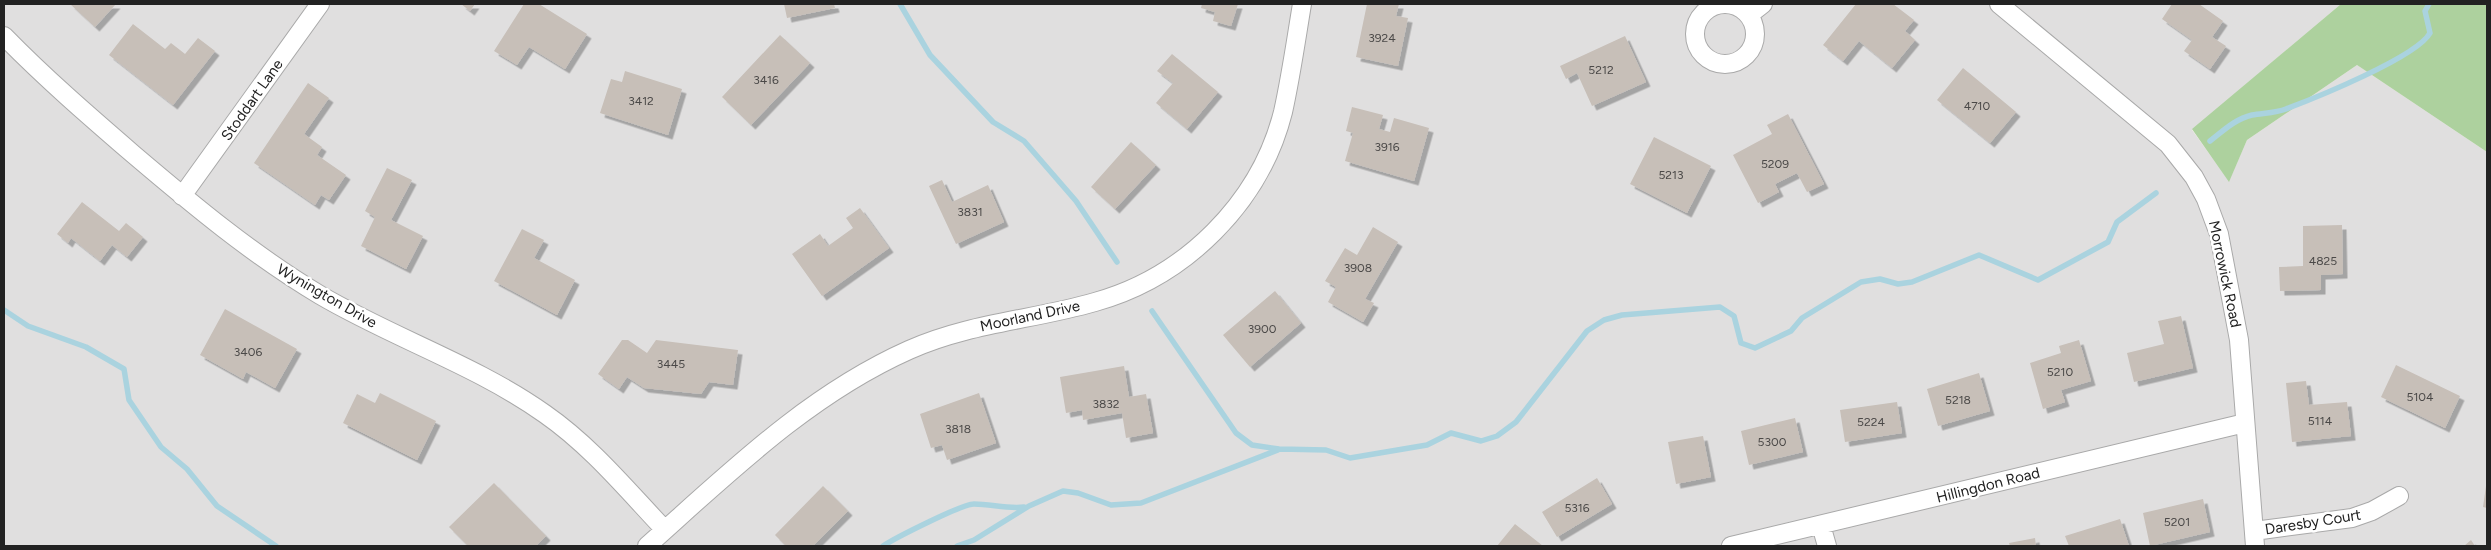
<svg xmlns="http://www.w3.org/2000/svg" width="2491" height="550" viewBox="0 0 2491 550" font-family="Figtree,sans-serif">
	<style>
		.residential { fill: #e0dfdf }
		.forest { fill: #add19e }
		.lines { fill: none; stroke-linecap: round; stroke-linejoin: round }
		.stream { stroke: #aad3df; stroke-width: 5.5 }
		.building { fill: #c7bfb8; filter: url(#shadow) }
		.street-casing { stroke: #a9a9a9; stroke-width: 20 }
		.street { stroke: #fff; stroke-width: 18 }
		.labels { text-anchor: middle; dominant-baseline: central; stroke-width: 5; stroke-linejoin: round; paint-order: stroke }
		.number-label { font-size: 12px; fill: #4b4948 }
		.street-label { font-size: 15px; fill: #222; stroke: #fff }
	</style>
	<defs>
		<filter id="shadow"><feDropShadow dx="4.5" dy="4.5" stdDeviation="0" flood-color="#0004"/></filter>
	</defs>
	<rect width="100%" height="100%" fill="#f2efe9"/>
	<path class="residential" d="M 4,4 L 2341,4 L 2192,130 L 2229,181 L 2247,140 L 2357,65 L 2487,152 L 2487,546 L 4,546 Z"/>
	<path class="forest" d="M 2341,4 L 2487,4 L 2487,152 L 2357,65 L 2247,140 L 2229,182 L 2192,129 Z"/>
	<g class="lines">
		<path class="stream" d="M 900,4 L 930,55 L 993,122 L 1024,141 L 1076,201 L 1117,262
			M 2210,141 C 2223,131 2235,119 2252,115 C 2263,113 2276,113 2286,109 C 2315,98 2417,57 2430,33 L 2425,11 L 2429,4
			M 4,310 L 28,326 L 86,347 L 124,369 L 129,400 L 161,447 L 187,469 L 217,506 L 276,546
			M 1152,311 L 1236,433 L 1252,445 L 1279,449 L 1326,450 L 1350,458 L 1427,445 L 1451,433 L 1481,441 L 1497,436 L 1516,422 L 1587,331 L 1604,320 L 1622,315 L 1720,307 L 1734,316 L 1741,343 L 1755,348 L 1791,331 L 1802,318 L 1861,282 L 1880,279 L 1898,284 L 1912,282 L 1979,255 L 2038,280 L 2108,242 L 2117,222 L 2156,193
			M 883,546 C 895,538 962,504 974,504 C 991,504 1007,509 1024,507
			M 957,546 L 974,540 L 1029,506 L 1063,491 L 1078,493 L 1111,505 L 1141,503 L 1278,450"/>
	</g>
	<path class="building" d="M 70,4 L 116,4 L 95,27 Z
		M 461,4 L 475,4 L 470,11 Z
		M 524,4 L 539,4 L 587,34 L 565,69 L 529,47 L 517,65 L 494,51 Z
		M 784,4 L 834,4 L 835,8 L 787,18 Z
		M 1202,4 L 1238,4 L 1231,26 L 1213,21 L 1215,12 L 1201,8 Z
		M 1367,4 L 1399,4 L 1396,16 L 1408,18 L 1398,66 L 1356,57 Z
		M 1856,4 L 1893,4 L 1914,20 L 1905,31 L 1915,40 L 1892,68 L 1859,41 L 1843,61 L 1823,45 Z
		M 2172,4 L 2199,4 L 2223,21 L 2212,37 L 2226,46 L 2210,69 L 2184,51 L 2192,40 L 2162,19 Z
		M 133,24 L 165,49 L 171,43 L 185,54 L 198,38 L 215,51 L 173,105 L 109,55 Z
		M 780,35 L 810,63 L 751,125 L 722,97 Z
		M 1625,36 L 1646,82 L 1592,106 L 1577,73 L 1566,79 L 1560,66 Z
		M 1172,54 L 1218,92 L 1187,129 L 1156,103 L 1173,83 L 1157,71 Z
		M 1963,68 L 2016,112 L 1990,143 L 1937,100 Z
		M 625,71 L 682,89 L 668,135 L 600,113 L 611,79 L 622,82 Z
		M 308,83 L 329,98 L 304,134 L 322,147 L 317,155 L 346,175 L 329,200 L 321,195 L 315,205 L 254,163 Z
		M 1352,107 L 1383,115 L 1379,129 L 1390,132 L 1394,118 L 1429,128 L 1414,181 L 1345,161 L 1353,133 L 1346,131 Z
		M 1788,114 L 1824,184 L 1807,192 L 1797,173 L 1775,184 L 1779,192 L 1758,203 L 1733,155 L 1772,134 L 1767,125 Z
		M 1654,137 L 1711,166 L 1687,213 L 1630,184 Z
		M 1131,142 L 1156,165 L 1115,209 L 1091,187 Z
		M 387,168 L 412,180 L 391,220 L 423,236 L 406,269 L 361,246 L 375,217 L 365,211 Z
		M 942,180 L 952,202 L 988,185 L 1004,222 L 956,244 L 929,186 Z
		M 82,202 L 119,231 L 126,223 L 143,237 L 127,257 L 112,245 L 100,261 L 71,238 L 68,243 L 57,234 Z
		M 860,208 L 889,248 L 822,296 L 792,254 L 820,234 L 828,246 L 853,228 L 846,218 Z
		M 2342,225 L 2343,274 L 2321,275 L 2321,290 L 2280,291 L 2279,267 L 2303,266 L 2303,226 Z
		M 1373,227 L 1398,242 L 1365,299 L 1374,303 L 1363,322 L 1328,302 L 1336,287 L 1325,281 L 1345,248 L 1357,255 Z
		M 522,229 L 544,240 L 534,258 L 575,280 L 557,315 L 494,281 Z
		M 1275,291 L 1301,323 L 1250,367 L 1223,335 Z
		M 225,309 L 297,349 L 275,388 L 246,372 L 243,379 L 200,355 Z
		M 2181,316 L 2193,368 L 2134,382 L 2127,353 L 2164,344 L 2158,321 Z
		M 622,340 L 628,340 L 647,353 L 656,340 L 738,350 L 733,385 L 709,382 L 701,394 L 644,388 L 627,377 L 619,389 L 598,374 Z
		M 2079,340 L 2091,381 L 2061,390 L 2065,402 L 2043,409 L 2030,363 L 2061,353 L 2059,346 Z
		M 2396,365 L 2460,396 L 2445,428 L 2381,397 Z
		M 1124,366 L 1129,397 L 1146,394 L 1153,433 L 1126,438 L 1122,413 L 1083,420 L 1082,410 L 1066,413 L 1060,377 Z
		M 1979,373 L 1990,411 L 1938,426 L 1927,389 Z
		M 2306,381 L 2309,405 L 2347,402 L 2351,436 L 2292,442 L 2286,383 Z
		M 380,393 L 436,421 L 417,460 L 343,423 L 357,394 L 375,403 Z
		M 979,393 L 996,443 L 947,460 L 942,445 L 931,448 L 920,414 Z
		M 1897,402 L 1902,433 L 1845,442 L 1840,410 Z
		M 1795,418 L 1803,452 L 1749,465 L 1741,431 Z
		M 1703,436 L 1711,477 L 1676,484 L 1668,442 Z
		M 1597,478 L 1612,504 L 1557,537 L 1542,512 Z
		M 494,483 L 546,536 L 536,546 L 468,546 L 449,527 Z
		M 823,486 L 848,511 L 813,546 L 786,546 L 775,535 Z
		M 2486,486 L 2487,487 L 2487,508 L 2483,507 Z
		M 2203,499 L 2210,532 L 2150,546 L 2143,513 Z
		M 2120,519 L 2129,546 L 2069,546 L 2065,536 Z
		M 1515,524 L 1543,546 L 1497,546 Z
		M 2035,538 L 2036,546 L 2010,546 L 2009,543 Z
		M 2471,540 L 2475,546 L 2464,546 Z"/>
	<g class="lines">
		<g class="street-casing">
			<path id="street" d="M 1999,4 L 2168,144 L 2194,177 L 2206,199 L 2219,234 L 2239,340 L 2255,546
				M1695 34a30 30 0 1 1 60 0a30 30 0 1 1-60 0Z
				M 1749,15 L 1763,4
				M 4,36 C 45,78 89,116 133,154 C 193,205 253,255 320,295 C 393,338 476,365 545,414 C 591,446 627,490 665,530
				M 182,196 L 320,4
				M 1821,525 L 1827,546
				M 2254,531 L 2352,518 L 2372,511 L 2399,496
				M 647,546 C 729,473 808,395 909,350 C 969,323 1033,320 1095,302 C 1185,277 1260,203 1283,112 C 1291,76 1296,40 1302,4
				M 1731,546 L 2245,423"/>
		</g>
		<use href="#street" class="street"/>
	</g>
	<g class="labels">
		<g class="number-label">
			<text x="1382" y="38">3924</text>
			<text x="1601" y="70">5212</text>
			<text x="766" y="80">3416</text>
			<text x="641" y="101">3412</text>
			<text x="1977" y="106">4710</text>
			<text x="1387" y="147">3916</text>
			<text x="1775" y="164">5209</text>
			<text x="1671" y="175">5213</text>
			<text x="970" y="212">3831</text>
			<text x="2323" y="261">4825</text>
			<text x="1358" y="268">3908</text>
			<text x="1262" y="329">3900</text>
			<text x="248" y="352">3406</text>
			<text x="671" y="364">3445</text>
			<text x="2060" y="372">5210</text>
			<text x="2420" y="397">5104</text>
			<text x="1958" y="400">5218</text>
			<text x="1106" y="404">3832</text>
			<text x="2320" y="421">5114</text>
			<text x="1871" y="422">5224</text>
			<text x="958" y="429">3818</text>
			<text x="1772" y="442">5300</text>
			<text x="1577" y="508">5316</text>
			<text x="2177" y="522">5201</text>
		</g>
		<g class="street-label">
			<text transform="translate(252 100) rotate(-55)">Stoddart Lane</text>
			<text transform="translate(2225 274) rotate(78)">Morrowick Road</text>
			<text transform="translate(327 296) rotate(30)">Wynington Drive</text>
			<text transform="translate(1030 316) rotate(-12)">Moorland Drive</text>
			<text transform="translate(1988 485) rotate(-14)">Hillingdon Road</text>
			<text transform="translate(2313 522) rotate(-9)">Daresby Court</text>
		</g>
	</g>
	<rect width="2491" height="550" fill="none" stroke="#222222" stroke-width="10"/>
</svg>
